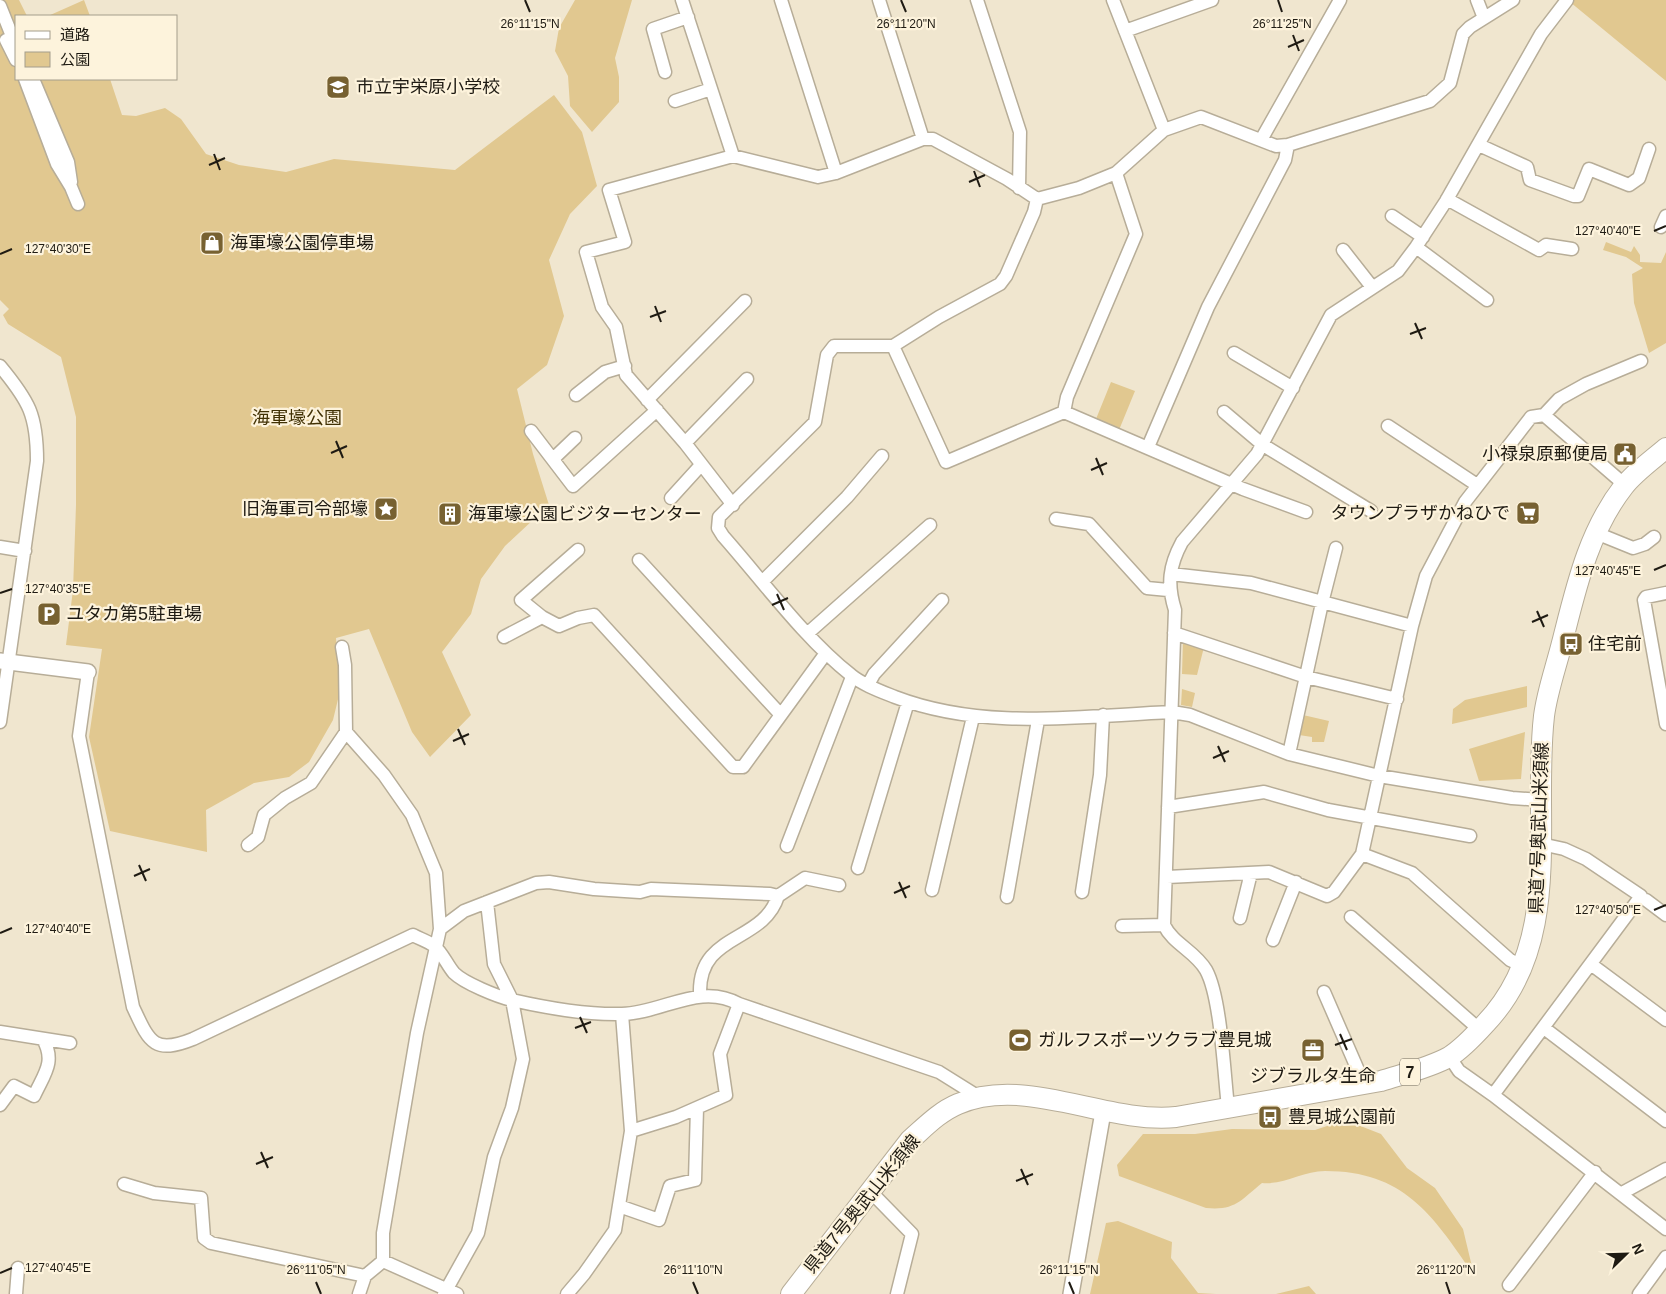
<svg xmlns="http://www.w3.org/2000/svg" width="1666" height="1294" viewBox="0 0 1666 1294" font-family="Arial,'Noto Sans JP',sans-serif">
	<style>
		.green { fill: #e1c890 }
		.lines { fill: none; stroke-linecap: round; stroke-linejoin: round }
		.minor-casing { stroke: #b7ad98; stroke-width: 15 }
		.tertiary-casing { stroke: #b7ad98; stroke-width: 18 }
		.primary-casing { stroke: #b7ad98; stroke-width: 22 }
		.minor { stroke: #fff; stroke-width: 12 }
		.tertiary { stroke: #fff; stroke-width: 15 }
		.primary { stroke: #fff; stroke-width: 20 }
		.ticks { fill: none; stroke: #1f1b13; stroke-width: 2 }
		.labels { text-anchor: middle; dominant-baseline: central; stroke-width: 4.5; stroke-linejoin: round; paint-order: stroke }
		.shield { fill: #fdf3dc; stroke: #625c4f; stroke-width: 1 }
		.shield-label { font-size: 16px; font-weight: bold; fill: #1f1b13 }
		.poi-label { font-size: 18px; fill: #1f1b13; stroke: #fdf3dc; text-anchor: start }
		.park-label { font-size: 18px; fill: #413104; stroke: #fdf3dc }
		.street-label { font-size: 18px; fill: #1f1b13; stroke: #fdf3dc }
		.ticks-label { font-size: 12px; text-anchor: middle; fill: #1f1b13; stroke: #fdf3dc; stroke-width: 4.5; stroke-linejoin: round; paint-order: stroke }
	</style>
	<rect width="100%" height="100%" fill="#f0e6cf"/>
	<path class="green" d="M 0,0 L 19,0 L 27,16 L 16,16 L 16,79 L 110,79 L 122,115 L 136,116 L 165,108 L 181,119 L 206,154 L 239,165 L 286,172 L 334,159 L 455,170 L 554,95 L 582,132 L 597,186 L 570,214 L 549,260 L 564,316 L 547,365 L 517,389 L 533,454 L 549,505 L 505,546 L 481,579 L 471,614 L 442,652 L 471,715 L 430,757 L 412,732 L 369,629 L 336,638 L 340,691 L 333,720 L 309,762 L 289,777 L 254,783 L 206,810 L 207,852 L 110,831 L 89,737 L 102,649 L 66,645 L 73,590 L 76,505 L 76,417 L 61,357 L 8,324 L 3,315 L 9,309 L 0,300 Z
		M 84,0 L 90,16 L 48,16 Z
		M 575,0 L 632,0 L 615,58 L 619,77 L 619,102 L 592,132 L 570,106 L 568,76 L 555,51 L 559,28 Z
		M 1573,0 L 1666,0 L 1666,81 L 1570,2 Z
		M 1606,242 L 1631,252 L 1634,246 L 1640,255 L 1640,262 L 1661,263 L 1666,252 L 1666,343 L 1649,353 L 1634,303 L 1632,274 L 1643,268 L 1626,257 L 1603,250 Z
		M 1111,382 L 1135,391 L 1119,430 L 1096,419 Z
		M 1183,640 L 1204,647 L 1197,675 L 1182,674 Z
		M 1527,686 L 1527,707 L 1452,724 L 1453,709 L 1465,700 Z
		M 1182,689 L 1195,693 L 1192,707 L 1181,705 Z
		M 1303,715 L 1329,721 L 1324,742 L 1312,742 L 1312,737 L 1299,735 Z
		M 1525,732 L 1521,779 L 1479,781 L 1469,749 Z
		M 1345,1120 L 1381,1134 L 1407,1168 L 1435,1188 L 1463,1229 L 1474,1275 C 1433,1216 1405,1171 1325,1171 C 1303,1171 1284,1185 1262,1183 C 1241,1200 1235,1211 1206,1208 L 1119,1176 L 1117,1165 L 1143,1134 L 1195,1134 L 1232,1129 L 1315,1130 Z
		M 1118,1221 L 1172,1242 L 1171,1258 L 1198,1293 L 1216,1294 L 1090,1294 L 1106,1223 Z
		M 1309,1286 L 1316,1294 L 1276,1294 Z"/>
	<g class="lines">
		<g class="minor-casing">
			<path id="minor" d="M 682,0 L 733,156
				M 781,0 L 836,173
				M 879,0 L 923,139
				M 977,0 L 1020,132 L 1019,188
				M 1113,0 L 1164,130
				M 1477,0 L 1484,18
				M 0,6 L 16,46
				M 1125,31 L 1212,0
				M 6,40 L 16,60
				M 665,72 L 653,29 L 688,17
				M 25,79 L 57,164 L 71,187 L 78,204
				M 33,79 L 68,162 L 71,182
				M 675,101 L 711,89
				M 1261,140 L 1340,0
				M 1479,145 L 1527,167 L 1530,180 L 1574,196 L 1578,196 L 1589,169 L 1629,185 L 1639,178 L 1649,149
				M 1037,199 L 1034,212 L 1006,276 L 1000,284 L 939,317 L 893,346 L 834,346 L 827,355 L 815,422 L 719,517 L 718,528 L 723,536 C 762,580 805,639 851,675 C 863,685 880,691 895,697 C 984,731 1079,716 1172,712 L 1190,715 L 1289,754 L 1379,776 L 1512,798 L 1542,800
				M 1447,199 L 1539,250 L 1546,245 L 1572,249
				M 1392,216 L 1423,237
				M 1661,227 L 1666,216
				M 1416,247 L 1487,300
				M 1343,250 L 1372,287
				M 893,346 L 946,462 L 1064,412 L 1243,489 L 1306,512
				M 1234,353 L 1293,388
				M 0,366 C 29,401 37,415 37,461 L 0,722
				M 576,395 L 605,372 L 625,366
				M 647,400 L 745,301
				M 1064,412 L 1067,397 L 1136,234 L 1116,173
				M 1224,412 L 1263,445 L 1371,511
				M 1544,415 L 1559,399 L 1586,384 L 1641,361
				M 1388,426 L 1477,485
				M 531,431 L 573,486 L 657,410
				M 685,443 L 747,379
				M 1148,447 L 1208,307 L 1285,160 L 1288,145
				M 553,459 L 575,438
				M 671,498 L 701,465
				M 733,505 L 685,443 L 626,375 L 616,327 L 602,307 L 586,252 L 625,242 L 609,190 L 733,156 L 818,177 L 836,173 L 923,139 L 933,139 L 1007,179 L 1037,199 L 1079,188 L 1116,173 L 1164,130 L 1201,117 L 1276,146 L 1288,145 L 1430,101 L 1450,83 L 1463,34 L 1470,27 L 1513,0
				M 1056,519 L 1089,524 L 1147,588 L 1168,590
				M 1596,533 L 1633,548 L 1645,544 L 1654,537
				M 0,547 L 25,551
				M 578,550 L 521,600 L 542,617 L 559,626 L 578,618 L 594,615 L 733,767 L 743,767 L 826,653
				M 639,560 L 780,714
				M 1171,574 L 1251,583 L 1412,626
				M 763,581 L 847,497 L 882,456
				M 1666,593 L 1646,597 L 1644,600 L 1666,724
				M 808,633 L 930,525
				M 1174,633 L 1306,677 L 1397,699
				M 504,637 L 542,617
				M 342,647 L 345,665 L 346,732 L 384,775 L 412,815 L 436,873 L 440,929 L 417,1033 L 383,1233 L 383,1261 L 365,1276 L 359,1294
				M 88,672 L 79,736 L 133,1007 C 149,1041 153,1055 193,1039 L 413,935 C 420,939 428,941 434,946 C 442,952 447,965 454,973 C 464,983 498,997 512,1000 C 547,1008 586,1015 622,1014 C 663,1013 700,982 739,1004 L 939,1072 L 979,1097
				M 868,685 L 874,674 L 942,600
				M 1289,754 L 1322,603 L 1336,548
				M 1168,807 L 1264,792 L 1328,810 L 1470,836
				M 248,845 L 258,837 L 264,815 L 285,798 L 311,783 L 346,732
				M 787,846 L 852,677
				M 858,868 L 908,702
				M 1167,877 L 1269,872 L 1327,896 L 1334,892 L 1362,854
				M 932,890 L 973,717
				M 1082,892 L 1100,775 L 1103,715
				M 1007,897 L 1038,720
				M 1646,900 L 1666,915
				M 1351,917 L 1480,1030
				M 1240,918 L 1251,873
				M 1122,926 L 1164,925
				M 440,929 L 464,911 L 536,883 L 549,882 L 594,889 L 640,892 L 651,889 L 770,894 L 778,896 L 805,878 L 839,885
				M 1273,940 L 1296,882
				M 1592,965 L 1666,1020
				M 1523,966 L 1510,960 L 1412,873 L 1362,854 L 1412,626 L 1426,576 L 1465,502 L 1531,417 L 1544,415 L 1625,485
				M 1324,992 L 1364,1084
				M 700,994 C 698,932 763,944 778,896
				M 1544,1028 L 1666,1121
				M 0,1032 L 70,1043
				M 1449,1056 L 1459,1071 L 1493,1095 L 1666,1229
				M 1493,1095 L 1641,896 L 1586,859 L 1564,849 L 1541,844
				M 0,1105 L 14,1086 L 34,1096 C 44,1074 56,1062 43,1039
				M 1228,1107 C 1224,1074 1221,997 1206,970 C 1195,951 1173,944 1164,925 L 1175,610 C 1167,584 1169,566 1182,542 L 1257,454 L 1331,315 L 1398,271 L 1416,247 L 1446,201 L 1541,34 L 1567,0
				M 631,1131 L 676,1117 L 726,1095 L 720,1054 L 739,1004
				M 124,1184 L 154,1193 L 201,1198 L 204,1238 L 211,1243 L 365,1276
				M 870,1191 L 912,1234 L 897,1294
				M 1622,1193 L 1666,1169
				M 619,1206 L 659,1220 L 670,1186 L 695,1180 L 697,1108
				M 383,1261 L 457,1294
				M 1509,1285 L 1595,1172
				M 16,1294 L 18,1268
				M 444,1294 L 478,1233 L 494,1157 L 512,1108 L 523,1059 L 512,1000 L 494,964 L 487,902
				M 567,1294 L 584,1274 L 615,1230 L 631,1131 L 622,1014
				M 1639,1294 L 1666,1257"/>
		</g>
		<g class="tertiary-casing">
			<path id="tertiary" d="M 0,661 L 88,672
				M 1071,1294 L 1103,1112"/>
		</g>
		<g class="primary-casing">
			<path id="primary" d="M 791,1294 L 910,1140 C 925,1127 939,1112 958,1104 C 1026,1075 1105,1124 1176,1117 L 1381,1081 C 1403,1074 1429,1068 1449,1057 C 1462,1049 1475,1035 1485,1024 C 1565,941 1532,820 1544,716 C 1547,692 1556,667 1562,643 C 1576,588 1588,532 1624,486 C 1635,472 1652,460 1666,448"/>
		</g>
		<use href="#minor" class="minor"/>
		<use href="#tertiary" class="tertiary"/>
		<use href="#primary" class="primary"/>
	</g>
	<path class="ticks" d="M 525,0 L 530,12M 901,0 L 906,12M 1278,0 L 1282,12M 1293,35 L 1299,51M 1288,47 L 1304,40M 214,154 L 220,170M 209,165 L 225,158M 974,171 L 980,187M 969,182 L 985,175M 1654,231 L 1666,226M 0,254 L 12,249M 655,306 L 661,322M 650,317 L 666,311M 1415,323 L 1422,339M 1410,334 L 1426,328M 336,441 L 343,458M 331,453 L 347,446M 1096,458 L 1103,475M 1091,470 L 1107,463M 1654,570 L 1666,565M 0,593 L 12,589M 777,594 L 784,610M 772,605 L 788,598M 1537,611 L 1544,627M 1532,622 L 1548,615M 458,729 L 465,745M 453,741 L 469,734M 1218,746 L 1225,762M 1213,758 L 1229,751M 139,865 L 146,881M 134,876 L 150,869M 899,882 L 906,898M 894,893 L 910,886M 1654,910 L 1666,905M 0,933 L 12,928M 580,1017 L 587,1033M 575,1028 L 591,1022M 1340,1034 L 1347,1050M 1335,1045 L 1352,1039M 261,1152 L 268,1168M 256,1164 L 273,1157M 1021,1169 L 1028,1185M 1016,1181 L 1033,1174M 0,1273 L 12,1268M 316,1282 L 321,1294M 693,1282 L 698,1294M 1069,1282 L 1074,1294M 1446,1282 L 1450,1294"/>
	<defs>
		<g id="school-square" transform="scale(1.25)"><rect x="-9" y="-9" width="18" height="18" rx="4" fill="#776131" stroke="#fdf3dc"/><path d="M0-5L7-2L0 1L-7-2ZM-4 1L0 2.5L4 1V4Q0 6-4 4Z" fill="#fff"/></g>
		<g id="shop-square" transform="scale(1.25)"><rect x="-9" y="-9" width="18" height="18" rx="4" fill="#776131" stroke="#fdf3dc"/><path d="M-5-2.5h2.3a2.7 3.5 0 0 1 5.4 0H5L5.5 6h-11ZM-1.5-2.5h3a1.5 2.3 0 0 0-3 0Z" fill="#fff"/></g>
		<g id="civic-square" transform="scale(1.25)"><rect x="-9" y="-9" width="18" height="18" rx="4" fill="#776131" stroke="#fdf3dc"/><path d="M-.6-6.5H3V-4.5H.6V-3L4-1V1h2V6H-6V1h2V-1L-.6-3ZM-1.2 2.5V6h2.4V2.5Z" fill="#fff"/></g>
		<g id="sight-square" transform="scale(1.25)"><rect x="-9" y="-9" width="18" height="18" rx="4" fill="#776131" stroke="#fdf3dc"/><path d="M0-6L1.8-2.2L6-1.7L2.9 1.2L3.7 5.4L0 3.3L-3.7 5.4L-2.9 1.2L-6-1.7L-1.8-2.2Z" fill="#fff"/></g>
		<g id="supermarket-square" transform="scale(1.25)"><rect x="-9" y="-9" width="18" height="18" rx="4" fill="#776131" stroke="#fdf3dc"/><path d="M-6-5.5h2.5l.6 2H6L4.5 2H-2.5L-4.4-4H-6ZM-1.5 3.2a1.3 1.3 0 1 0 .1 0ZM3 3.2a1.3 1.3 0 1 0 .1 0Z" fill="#fff"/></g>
		<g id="building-square" transform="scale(1.25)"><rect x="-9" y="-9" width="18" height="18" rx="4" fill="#776131" stroke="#fdf3dc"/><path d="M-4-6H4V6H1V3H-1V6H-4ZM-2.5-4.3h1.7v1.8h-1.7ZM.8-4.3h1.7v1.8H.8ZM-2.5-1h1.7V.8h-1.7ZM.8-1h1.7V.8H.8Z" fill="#fff"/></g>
		<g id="parking-square" transform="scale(1.25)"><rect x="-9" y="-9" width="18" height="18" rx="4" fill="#776131" stroke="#fdf3dc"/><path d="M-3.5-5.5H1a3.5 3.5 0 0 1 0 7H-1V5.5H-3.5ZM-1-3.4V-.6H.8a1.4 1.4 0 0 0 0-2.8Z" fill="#fff"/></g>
		<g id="bus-square" transform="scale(1.25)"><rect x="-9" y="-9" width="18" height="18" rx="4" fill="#776131" stroke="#fdf3dc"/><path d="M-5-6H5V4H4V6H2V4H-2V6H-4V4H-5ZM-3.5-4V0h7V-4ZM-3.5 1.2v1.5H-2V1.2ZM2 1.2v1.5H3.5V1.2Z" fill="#fff"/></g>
		<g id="stadium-square" transform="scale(1.25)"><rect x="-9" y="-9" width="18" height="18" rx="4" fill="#776131" stroke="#fdf3dc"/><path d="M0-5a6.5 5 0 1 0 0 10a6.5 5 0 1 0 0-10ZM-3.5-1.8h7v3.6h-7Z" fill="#fff"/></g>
		<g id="office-square" transform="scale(1.25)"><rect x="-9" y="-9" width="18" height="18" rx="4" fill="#776131" stroke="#fdf3dc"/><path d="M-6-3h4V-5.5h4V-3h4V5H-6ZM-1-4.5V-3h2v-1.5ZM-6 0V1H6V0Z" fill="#fff"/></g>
	</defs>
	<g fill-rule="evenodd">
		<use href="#school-square" x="338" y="87"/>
		<use href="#shop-square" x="212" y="243"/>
		<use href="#civic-square" x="1625" y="454"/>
		<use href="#sight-square" x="386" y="509"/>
		<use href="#supermarket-square" x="1528" y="513"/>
		<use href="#building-square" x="450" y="514"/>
		<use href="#parking-square" x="49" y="614"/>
		<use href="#bus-square" x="1571" y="644"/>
		<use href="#stadium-square" x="1020" y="1040"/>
		<use href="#office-square" x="1313" y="1050"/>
		<use href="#bus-square" x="1270" y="1117"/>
	</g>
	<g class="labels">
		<rect class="shield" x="1400" y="1058.5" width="20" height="27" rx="4"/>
		<g class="shield-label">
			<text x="1410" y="1072">7</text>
		</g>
		<g class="poi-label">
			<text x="356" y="87">市立宇栄原小学校</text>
			<text x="230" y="243">海軍壕公園停車場</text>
			<text x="1608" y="454" text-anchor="end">小禄泉原郵便局</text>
			<text x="368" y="509" text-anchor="end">旧海軍司令部壕</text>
			<text x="1510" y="513" text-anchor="end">タウンプラザかねひで</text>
			<text x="468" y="514">海軍壕公園ビジターセンター</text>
			<text x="66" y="614">ユタカ第5駐車場</text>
			<text x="1588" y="644">住宅前</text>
			<text x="1038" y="1040">ガルフスポーツクラブ豊見城</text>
			<text x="1313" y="1076" text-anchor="middle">ジブラルタ生命</text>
			<text x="1288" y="1117">豊見城公園前</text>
		</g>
		<g class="park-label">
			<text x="297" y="418">海軍壕公園</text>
		</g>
		<g class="street-label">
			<text transform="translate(1539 828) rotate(-88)">県道7号奥武山米須線</text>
			<text transform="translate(862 1204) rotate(-51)">県道7号奥武山米須線</text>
		</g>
	</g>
	<g class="ticks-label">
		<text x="530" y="28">26°11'15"N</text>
		<text x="906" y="28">26°11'20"N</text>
		<text x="1282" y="28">26°11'25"N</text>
		<text x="1608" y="235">127°40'40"E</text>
		<text x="58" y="253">127°40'30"E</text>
		<text x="1608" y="575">127°40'45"E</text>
		<text x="58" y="593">127°40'35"E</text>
		<text x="1608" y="914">127°40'50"E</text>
		<text x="58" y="933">127°40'40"E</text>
		<text x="58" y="1272">127°40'45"E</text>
		<text x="316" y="1274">26°11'05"N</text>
		<text x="693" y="1274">26°11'10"N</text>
		<text x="1069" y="1274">26°11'15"N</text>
		<text x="1446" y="1274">26°11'20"N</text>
	</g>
	<rect x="15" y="15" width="162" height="65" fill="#fdf3dc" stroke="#a49d8c"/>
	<rect x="25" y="31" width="25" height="8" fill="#ffffff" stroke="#a49d8c"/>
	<text x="60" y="40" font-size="15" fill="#1f1b13">道路</text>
	<rect x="25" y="52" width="25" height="15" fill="#e1c890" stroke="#a49d8c"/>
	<text x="60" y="65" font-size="15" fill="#1f1b13">公園</text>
	<g transform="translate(1626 1254) rotate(67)" stroke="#fdf3dc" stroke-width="4" paint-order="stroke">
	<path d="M0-4L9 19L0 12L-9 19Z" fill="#1f1b13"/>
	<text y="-8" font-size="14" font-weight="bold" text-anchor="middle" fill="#1f1b13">N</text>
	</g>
</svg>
